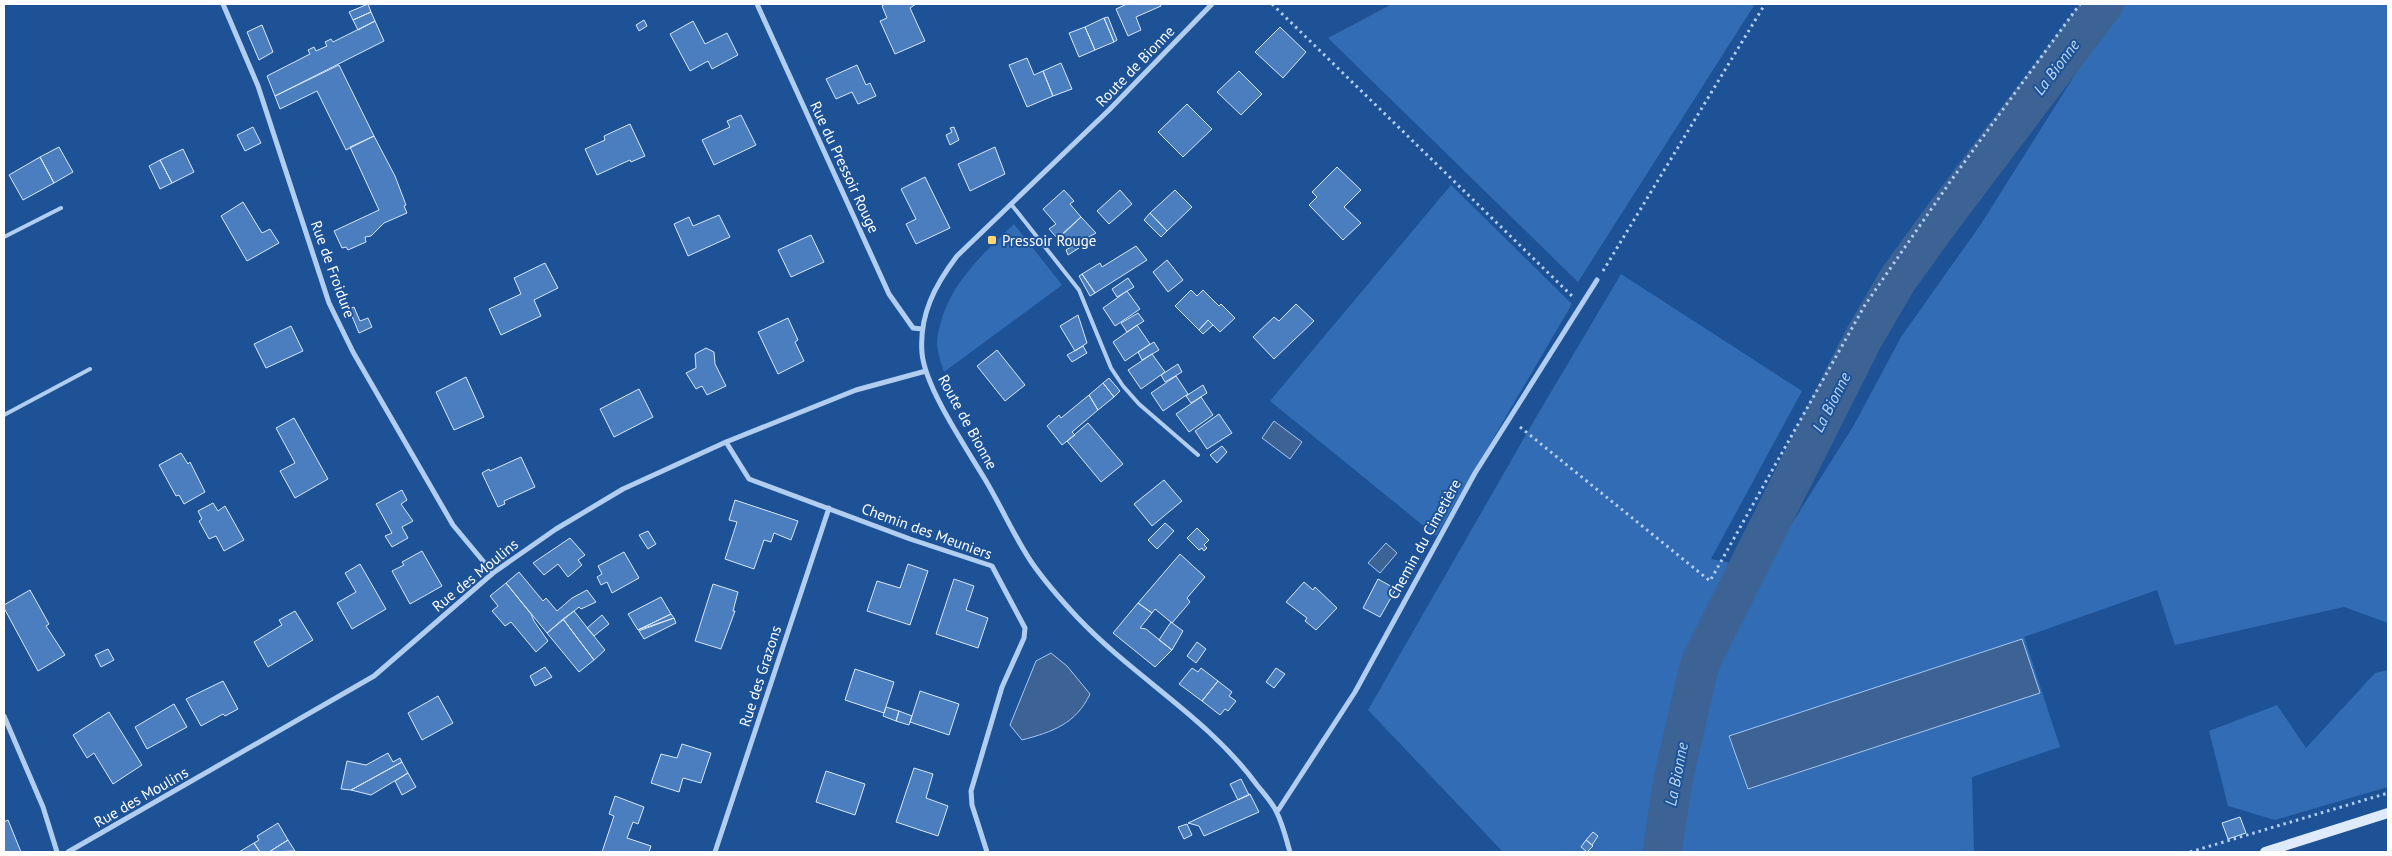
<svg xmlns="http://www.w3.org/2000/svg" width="2392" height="856" viewBox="0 0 2392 856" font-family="'PT Sans',sans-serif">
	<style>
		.green { fill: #316cb4 }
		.water { fill: #3d6294; stroke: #a5c8f1 }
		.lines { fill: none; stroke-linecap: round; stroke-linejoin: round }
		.river { stroke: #3d6294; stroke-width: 39 }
		.building { fill: #4a7ebf; stroke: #d8e8fb }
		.path { stroke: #b1cdf0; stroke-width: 3; stroke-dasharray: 2.5 4; stroke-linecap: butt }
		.lane { stroke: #b1cdf0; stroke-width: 4 }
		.street { stroke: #b1cdf0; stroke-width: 5 }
		.secondary { stroke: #dfebfb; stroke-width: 10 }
		.poi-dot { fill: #ffd670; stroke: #1d5297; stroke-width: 2 }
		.labels { text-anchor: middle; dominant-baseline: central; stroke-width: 4; stroke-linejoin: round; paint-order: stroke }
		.street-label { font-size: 15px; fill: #fff; stroke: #1d5297 }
		.poi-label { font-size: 15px; fill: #fff; stroke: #1d5297; text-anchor: start }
		.water-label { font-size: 16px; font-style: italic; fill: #bed8f6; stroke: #1d5297 }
	</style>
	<rect width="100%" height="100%" fill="#1d5297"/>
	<path class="green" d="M 1392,4 L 1755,4 L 1578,282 L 1328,38 Z
		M 2112,4 L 2388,4 L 2388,623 L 2344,607 L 2175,645 L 2157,590 L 2024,637 L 2060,747 L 1972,777 L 1974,852 L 1503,852 L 1368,710 L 1535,419 L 1621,274 L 1802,391 L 1711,559 L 1763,569 L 1854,425 L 1901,337 L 1981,224 L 2117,8 Z
		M 1451,185 L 1572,304 L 1436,536 L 1270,401 Z
		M 1014,224 L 1062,285 L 944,372 C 941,363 937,351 937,342 C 943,289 978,259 1014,224 Z
		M 2388,670 L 2388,787 L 2275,820 L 2228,806 L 2209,731 L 2277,705 L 2306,748 L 2375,673 Z"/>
	<path class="water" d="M 1274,421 L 1302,442 L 1290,459 L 1262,438 Z
		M 1386,543 L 1397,553 L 1380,573 L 1368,563 Z
		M 2022,639 L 2040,693 L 1748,789 L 1729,736 Z
		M 1051,653 L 1067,666 L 1090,694 C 1076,724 1052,732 1022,740 L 1010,725 L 1036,661 Z"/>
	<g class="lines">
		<path class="river" d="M 1662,852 L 1673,779 L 1700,663 L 1863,339 L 1898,279 L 1943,217 L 2104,4"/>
	</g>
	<path class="building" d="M 368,4 L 371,12 L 353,20 L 349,12 Z
		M 885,4 L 916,4 L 910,8 L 925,41 L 895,54 L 880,21 L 887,18 L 882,6 Z
		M 1127,4 L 1160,4 L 1161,6 L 1136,17 L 1141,30 L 1128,36 L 1116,9 Z
		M 371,12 L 375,21 L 358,30 L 353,20 Z
		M 1108,17 L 1117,40 L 1114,42 L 1104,18 Z
		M 1104,18 L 1114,42 L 1095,50 L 1085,27 Z
		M 644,20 L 647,26 L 639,31 L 636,25 Z
		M 375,21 L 384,41 L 275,96 L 267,76 L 310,54 L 308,50 L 314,47 L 316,51 L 327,46 L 325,42 L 331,39 L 333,42 Z
		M 693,21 L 705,44 L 727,33 L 738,55 L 712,69 L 708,61 L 690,71 L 670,34 Z
		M 262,25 L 273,52 L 259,60 L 247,32 Z
		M 1085,27 L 1095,50 L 1079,57 L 1069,33 Z
		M 1280,27 L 1306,52 L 1283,78 L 1255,52 Z
		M 1027,58 L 1034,75 L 1043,71 L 1053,96 L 1027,107 L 1009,65 Z
		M 1061,63 L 1072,89 L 1053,96 L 1043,71 Z
		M 339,65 L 374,136 L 346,150 L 317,91 L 280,109 L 275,96 Z
		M 857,65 L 866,85 L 870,83 L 876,96 L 858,104 L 852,92 L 836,99 L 826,79 Z
		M 1239,71 L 1262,94 L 1241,115 L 1217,92 Z
		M 1187,104 L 1212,129 L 1183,157 L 1158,132 Z
		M 741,115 L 756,145 L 714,165 L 702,140 L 730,127 L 727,121 Z
		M 630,124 L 645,156 L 631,162 L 630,160 L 597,175 L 585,149 L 605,140 L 604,136 Z
		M 253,127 L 261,143 L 245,151 L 237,135 Z
		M 954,127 L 959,140 L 950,145 L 946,135 L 952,132 L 950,128 Z
		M 374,136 L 395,176 L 406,205 L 404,206 L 407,213 L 384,223 L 371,236 L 365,237 L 366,242 L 348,250 L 346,247 L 342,248 L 334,231 L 379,210 L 350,147 Z
		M 59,147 L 73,172 L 54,183 L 40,157 Z
		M 995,147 L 1005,174 L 970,191 L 958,164 Z
		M 183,149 L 194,172 L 172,183 L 160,160 Z
		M 40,157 L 54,183 L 23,200 L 9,175 Z
		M 160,160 L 172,183 L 160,189 L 149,166 Z
		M 1337,167 L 1361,190 L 1344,207 L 1361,223 L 1343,240 L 1309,205 L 1317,197 L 1312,192 Z
		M 925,177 L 950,228 L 916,244 L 906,224 L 916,219 L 901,189 Z
		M 1064,190 L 1074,201 L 1070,204 L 1081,217 L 1058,239 L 1049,229 L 1056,224 L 1043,209 Z
		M 1120,190 L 1132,204 L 1109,224 L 1097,211 Z
		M 1175,190 L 1192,207 L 1167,231 L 1150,213 Z
		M 243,202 L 262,233 L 270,229 L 279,243 L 247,261 L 221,216 Z
		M 1150,213 L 1167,231 L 1161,237 L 1144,220 Z
		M 719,215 L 730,237 L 688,256 L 674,224 L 689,217 L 693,226 Z
		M 1081,217 L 1096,233 L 1072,246 L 1061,235 Z
		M 811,235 L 824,262 L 791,277 L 778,250 Z
		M 1076,244 L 1079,248 L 1068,255 L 1066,250 Z
		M 1136,246 L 1147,260 L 1095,293 L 1082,274 L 1100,263 L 1102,267 Z
		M 1167,260 L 1183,280 L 1168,292 L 1153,272 Z
		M 545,263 L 558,288 L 534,300 L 541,316 L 501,335 L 489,309 L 521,294 L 514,278 Z
		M 1082,274 L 1095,293 L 1090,296 L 1079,276 Z
		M 1128,278 L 1134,287 L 1117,297 L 1112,289 Z
		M 1191,290 L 1197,296 L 1203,290 L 1219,306 L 1221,304 L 1235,318 L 1220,332 L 1208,320 L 1199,330 L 1175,306 Z
		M 1127,291 L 1140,309 L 1115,326 L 1103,308 Z
		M 1296,304 L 1314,321 L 1274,359 L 1253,337 L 1274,317 L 1279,321 Z
		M 354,307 L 360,321 L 368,318 L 372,327 L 359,333 L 349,309 Z
		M 1138,313 L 1144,321 L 1127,332 L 1121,323 Z
		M 1078,315 L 1087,343 L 1075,351 L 1060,326 Z
		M 788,318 L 798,340 L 795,342 L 804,361 L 778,374 L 758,332 Z
		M 1208,320 L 1213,325 L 1203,334 L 1199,330 Z
		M 1137,325 L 1150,344 L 1125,361 L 1113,342 Z
		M 291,326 L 303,351 L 266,368 L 254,344 Z
		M 1154,342 L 1159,350 L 1142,360 L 1138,352 Z
		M 1083,346 L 1087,353 L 1072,362 L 1067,355 Z
		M 706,348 L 714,352 L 715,364 L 726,386 L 707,395 L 702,386 L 696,389 L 686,373 L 696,368 L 695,354 Z
		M 997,350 L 1025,385 L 1005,401 L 977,366 Z
		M 1152,354 L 1165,372 L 1141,389 L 1128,370 Z
		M 1178,364 L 1182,372 L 1165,382 L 1161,375 Z
		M 1176,376 L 1188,394 L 1163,411 L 1151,393 Z
		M 466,377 L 484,417 L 454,430 L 436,392 Z
		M 1109,378 L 1120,391 L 1114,397 L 1103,383 Z
		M 1103,383 L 1114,397 L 1098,410 L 1089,395 Z
		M 1203,385 L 1207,393 L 1191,403 L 1186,396 Z
		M 639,389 L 653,417 L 614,437 L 600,409 Z
		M 1089,395 L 1098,410 L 1072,432 L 1075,435 L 1062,445 L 1047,426 L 1059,415 L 1061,418 Z
		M 1201,397 L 1213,415 L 1189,432 L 1176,414 Z
		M 1219,414 L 1232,433 L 1207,449 L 1195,431 Z
		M 294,418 L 328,479 L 295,498 L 280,471 L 295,463 L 276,428 Z
		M 1088,423 L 1123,464 L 1101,482 L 1067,441 Z
		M 1222,446 L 1227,452 L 1217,463 L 1210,455 Z
		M 181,453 L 188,464 L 190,462 L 205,492 L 184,504 L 179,495 L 176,496 L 159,465 Z
		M 521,457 L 535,487 L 504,501 L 505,504 L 498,507 L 482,473 L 489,469 L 490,471 Z
		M 1164,480 L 1182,501 L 1152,526 L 1134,504 Z
		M 402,490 L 407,500 L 401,504 L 413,521 L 402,527 L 408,538 L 392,547 L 385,536 L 392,533 L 376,504 Z
		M 735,500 L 798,521 L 791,540 L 774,533 L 771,542 L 764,540 L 754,569 L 725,559 L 737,522 L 729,520 Z
		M 213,503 L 218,511 L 225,506 L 244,540 L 224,551 L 216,536 L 209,539 L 199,521 L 202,519 L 198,511 Z
		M 1165,523 L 1174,531 L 1157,549 L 1148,540 Z
		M 1197,528 L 1209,540 L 1204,545 L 1207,548 L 1204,551 L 1202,548 L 1199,550 L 1187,538 Z
		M 648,531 L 656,544 L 648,549 L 639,535 Z
		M 570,538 L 585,555 L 578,560 L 582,565 L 568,577 L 558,564 L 544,575 L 533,563 Z
		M 422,551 L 442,586 L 410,604 L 392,571 L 404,565 L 402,562 Z
		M 624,552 L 639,578 L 612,593 L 607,582 L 601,585 L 597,577 L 602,574 L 598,566 Z
		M 1180,554 L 1205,577 L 1187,598 L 1190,602 L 1172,623 L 1155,609 L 1152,613 L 1138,603 Z
		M 360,564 L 386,609 L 352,629 L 337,603 L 356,592 L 345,573 Z
		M 908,564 L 928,571 L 910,625 L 867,611 L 877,581 L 900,588 Z
		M 519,572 L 543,601 L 546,598 L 557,611 L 572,598 L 587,590 L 596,602 L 581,609 L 579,607 L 547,633 L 506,583 Z
		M 954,579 L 974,586 L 966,610 L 988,618 L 978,648 L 936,634 Z
		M 1378,579 L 1396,589 L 1380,617 L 1363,608 Z
		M 1304,582 L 1313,590 L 1315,587 L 1337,608 L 1316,630 L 1305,621 L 1307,618 L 1286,602 Z
		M 506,583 L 531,614 L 534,621 L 548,641 L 536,652 L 511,622 L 505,626 L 492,611 L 498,606 L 490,596 Z
		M 713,584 L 738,592 L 733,611 L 735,611 L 721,649 L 695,641 Z
		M 30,590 L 49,624 L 46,626 L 65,655 L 38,671 L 4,608 L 4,605 Z
		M 661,597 L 671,614 L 638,630 L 628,614 Z
		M 1138,603 L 1152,613 L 1140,628 L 1146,629 L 1172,650 L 1155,667 L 1113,633 Z
		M 295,611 L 313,640 L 268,667 L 254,642 L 282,625 L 279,620 Z
		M 574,611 L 605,650 L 594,660 L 563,619 Z
		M 671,614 L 674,618 L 638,630 Z
		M 602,615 L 609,624 L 594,636 L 587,628 Z
		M 674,618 L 676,623 L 644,639 L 639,631 Z
		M 563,619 L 594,660 L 579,672 L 547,633 Z
		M 1171,622 L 1183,631 L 1172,650 L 1159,640 Z
		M 1197,642 L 1206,649 L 1196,663 L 1187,656 Z
		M 108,649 L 114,660 L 101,667 L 95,655 Z
		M 545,667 L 552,677 L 535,686 L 530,676 Z
		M 1192,668 L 1198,672 L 1201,668 L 1218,681 L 1202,701 L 1179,684 Z
		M 1276,668 L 1285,674 L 1274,688 L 1266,682 Z
		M 855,669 L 894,682 L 884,713 L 845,700 Z
		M 223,681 L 238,709 L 225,716 L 223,714 L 201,726 L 186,699 Z
		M 1218,681 L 1232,692 L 1229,696 L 1236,701 L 1228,711 L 1225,709 L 1220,715 L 1202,701 Z
		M 920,691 L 959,704 L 949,735 L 910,722 Z
		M 438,696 L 453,723 L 422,740 L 408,713 Z
		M 174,704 L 187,727 L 147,749 L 135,727 Z
		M 886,707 L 899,711 L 896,721 L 883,716 Z
		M 899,711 L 912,716 L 909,725 L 896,721 Z
		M 109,712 L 142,765 L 113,784 L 94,753 L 87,758 L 73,735 Z
		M 682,744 L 711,753 L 701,783 L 683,778 L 679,792 L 651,783 L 661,754 L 677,758 Z
		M 388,753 L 393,762 L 400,758 L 402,762 L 351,790 L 341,789 L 347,761 L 366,765 Z
		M 402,762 L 408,773 L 371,795 L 351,790 Z
		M 914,768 L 933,774 L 926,798 L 948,806 L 938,836 L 896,822 Z
		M 826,771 L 865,784 L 855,815 L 816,802 Z
		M 408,773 L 416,787 L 402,795 L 395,781 Z
		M 1241,779 L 1249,795 L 1238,800 L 1230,784 Z
		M 1250,794 L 1259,812 L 1204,836 L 1199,826 L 1188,823 Z
		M 615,796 L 644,807 L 638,824 L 633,822 L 627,838 L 651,846 L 649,852 L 602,852 L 614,816 L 609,814 Z
		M 2240,817 L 2246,833 L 2228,839 L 2222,823 Z
		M 8,820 L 21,852 L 4,852 L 4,822 Z
		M 278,823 L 288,840 L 269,852 L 260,852 L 254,843 L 259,840 L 257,836 Z
		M 1187,824 L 1192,835 L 1184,839 L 1178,827 Z
		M 1593,832 L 1598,836 L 1592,845 L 1586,840 Z
		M 288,840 L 295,851 L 269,852 Z
		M 1586,840 L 1593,846 L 1587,852 L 1581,847 Z
		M 254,843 L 260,852 L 239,852 Z"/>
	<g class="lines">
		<path class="path" d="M 1272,4 L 1573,297
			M 1603,271 L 1765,4
			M 1520,427 L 1710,581 L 1865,305 L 1950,182 L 2080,4
			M 2190,852 L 2388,793"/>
		<path class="lane" d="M 1011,204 L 1079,290 L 1111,368 L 1123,386 L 1139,404 L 1198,455
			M 4,237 L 61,208
			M 4,415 L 90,369"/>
		<path class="street" d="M 223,4 L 258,86 L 329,303 L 353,352 L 453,525 L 493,573
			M 757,4 L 889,294 L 913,328 L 922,329
			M 1212,4 L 1109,110 L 957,256 C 935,285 919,315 922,353 C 925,388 967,449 986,481 C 1002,508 1015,538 1032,563 C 1046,583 1062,601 1078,618 C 1135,678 1208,718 1257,785 C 1264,794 1273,803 1277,813 C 1283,825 1286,839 1290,852
			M 726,442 L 749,479 L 910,539 L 992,566 L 1025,628 L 1024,638 L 1002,687 L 971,791 L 972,805 L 987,852
			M 4,716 L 43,807 L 57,852
			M 1277,812 L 1355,692 L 1475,473 L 1597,280
			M 68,852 L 374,676 L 493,573 L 556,529 L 623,489 L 726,442 L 856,390 L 926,371
			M 715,852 L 829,508"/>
		<path class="secondary" d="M 2265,852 L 2388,813"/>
	</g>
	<rect class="poi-dot" x="987" y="235" width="10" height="10" rx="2.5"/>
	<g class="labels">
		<g class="street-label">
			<text transform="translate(1135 66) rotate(-46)">Route de Bionne</text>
			<text transform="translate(845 167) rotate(65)">Rue du Pressoir Rouge</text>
			<text transform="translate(333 269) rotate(70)">Rue de Froidure</text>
			<text transform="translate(968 422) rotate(61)">Route de Bionne</text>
			<text transform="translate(927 531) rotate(20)">Chemin des Meuniers</text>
			<text transform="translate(1424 539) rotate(-61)">Chemin du Cimetière</text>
			<text transform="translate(475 575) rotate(-39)">Rue des Moulins</text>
			<text transform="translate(760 676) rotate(-72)">Rue des Grazons</text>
			<text transform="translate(141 797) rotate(-30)">Rue des Moulins</text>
		</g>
		<g class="poi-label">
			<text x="1002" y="240">Pressoir Rouge</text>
		</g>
		<g class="water-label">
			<text transform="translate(2056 67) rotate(-53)">La Bionne</text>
			<text transform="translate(1831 402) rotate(-63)">La Bionne</text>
			<text transform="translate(1676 774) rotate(-79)">La Bionne</text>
		</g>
	</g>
	<rect width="2392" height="856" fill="none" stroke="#ffffff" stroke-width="10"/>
</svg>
